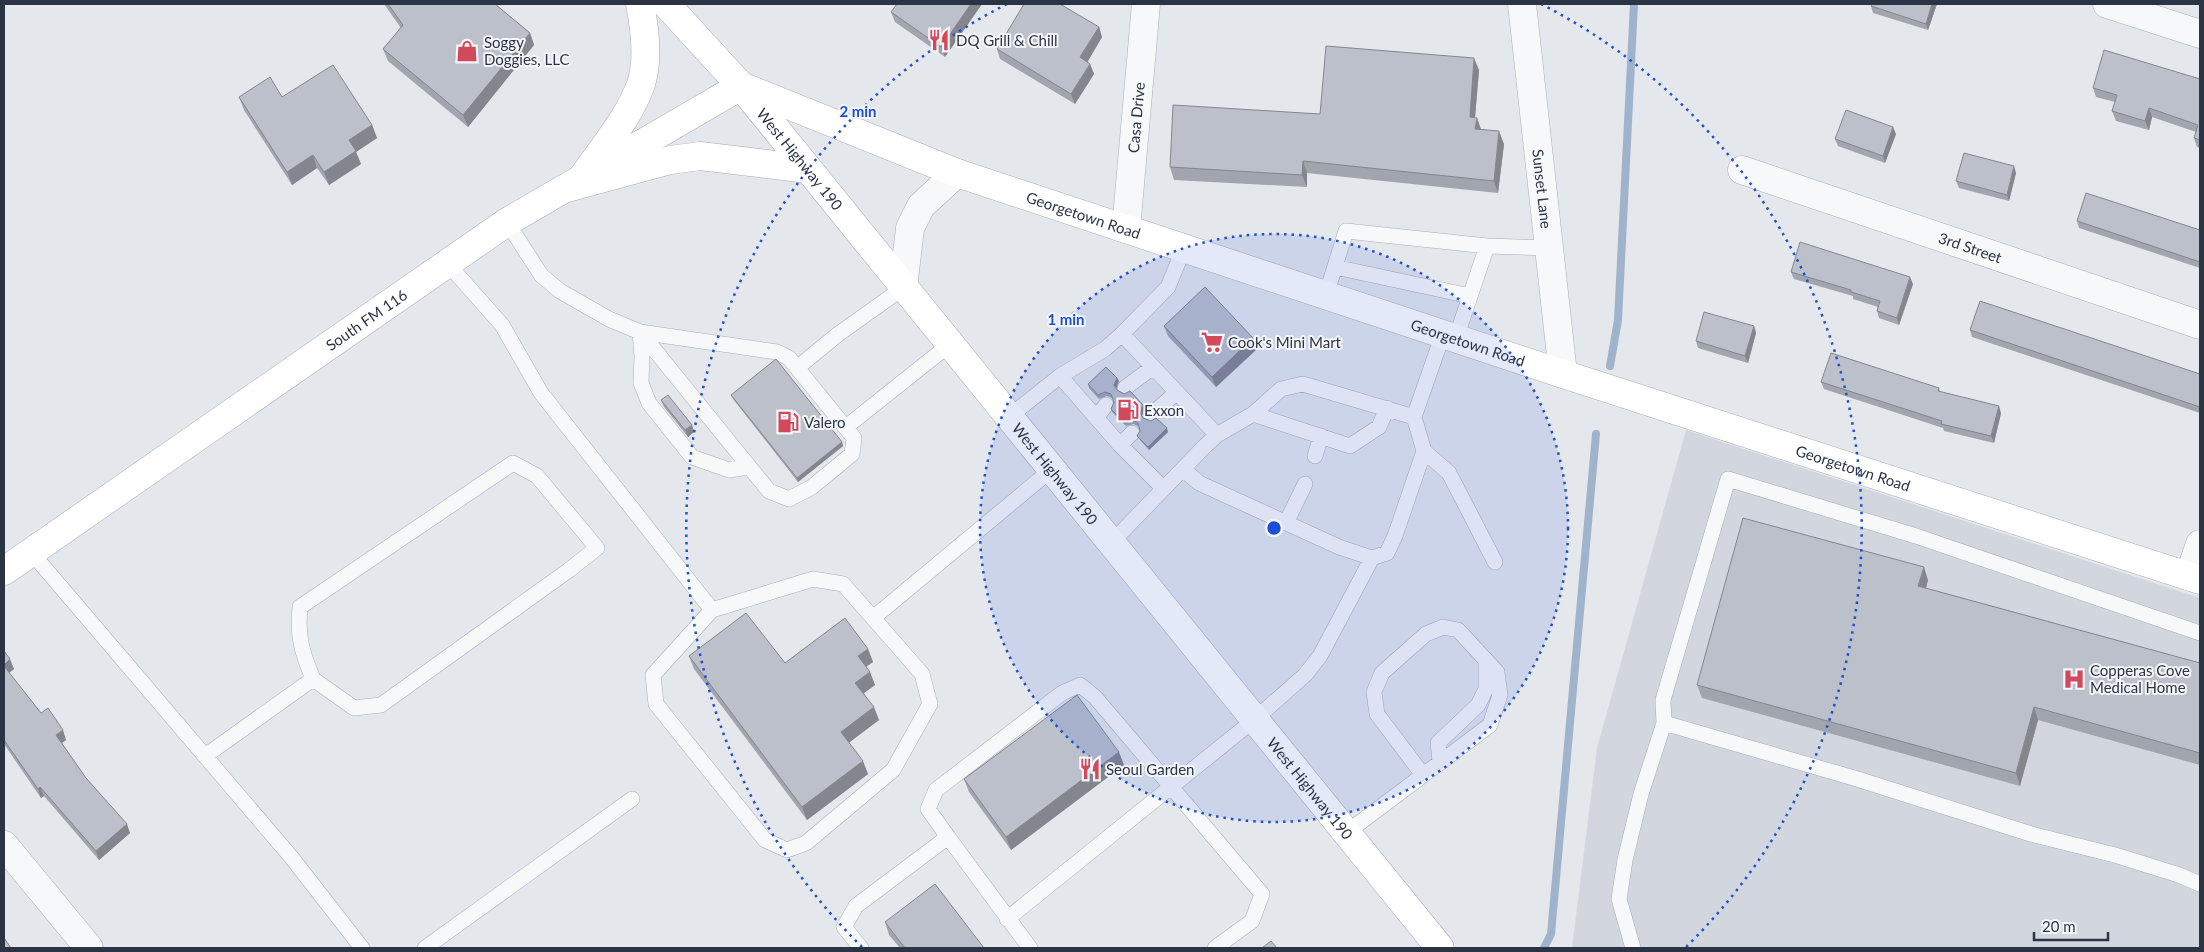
<svg xmlns="http://www.w3.org/2000/svg" width="2204" height="952" viewBox="0 0 2204 952" font-family="Lato,sans-serif">
	<style>
		.built { fill: #d2d6de }
		.lines { fill: none; stroke-linecap: round; stroke-linejoin: round }
		.stream { stroke: #9fb4cc; stroke-width: 8 }
		.lane-casing { stroke: #a9aeb7; stroke-width: 16 }
		.street-casing { stroke: #a9aeb7; stroke-width: 29 }
		.secondary-casing { stroke: #a9aeb7; stroke-width: 29 }
		.primary-casing { stroke: #a3abb8; stroke-width: 29 }
		.lane { stroke: #f7f8fa; stroke-width: 15 }
		.street { stroke: #f7f8fa; stroke-width: 28 }
		.secondary { stroke: #fff; stroke-width: 28 }
		.primary { stroke: #fff; stroke-width: 28 }
		.wall { fill: #a1a5ae }
		.shaded-wall { fill: #83868d }
		.building { fill: #bbc0ca; stroke: #83868d }
		.ring { fill: none; stroke: #1d4ed8; stroke-width: 2.5; stroke-dasharray: 2.5 5 }
		.labels { text-anchor: middle; dominant-baseline: central; stroke-width: 4; stroke-linejoin: round; paint-order: stroke }
		.poi-label { font-size: 15px; fill: #2b3445; stroke: #f4f6f9; text-anchor: start }
		.street-label { font-size: 15px; fill: #2b3445; stroke: #f4f6f9 }
		.centre { fill: #1d4ed8; stroke: #f4f6f9; stroke-width: 2.5 }
		.ring-label { font-size: 15px; text-anchor: middle; font-weight: bold; fill: #1d4ed8; stroke: #f4f6f9; stroke-width: 4; stroke-linejoin: round; paint-order: stroke }
	</style>
	<rect width="100%" height="100%" fill="#e4e7ec"/>
	<path class="built" d="M 1686,430 L 2200,598 L 2200,948 L 1572,948 L 1597,748 Z"/>
	<g class="lines">
		<path class="stream" d="M 1610,366 L 1618,320 L 1634,4
			M 1544,948 L 1551,934 L 1596,434"/>
		<g class="lane-casing">
			<path id="lane" d="M 507,222 L 541,275 L 560,291 L 609,319 L 640,332 L 777,352 L 789,358 L 854,438 L 852,454 L 812,487 L 789,499 L 769,491 L 640,332
				M 447,263 L 502,325 L 541,393 L 712,610 L 813,579 L 843,584 L 873,618 L 1051,470
				M 1335,267 L 1470,296
				M 1326,295 L 1346,231 L 1487,246
				M 640,332 L 642,356 L 641,383 L 649,403 L 692,457 L 729,470 L 749,467
				M 1122,334 L 1217,435
				M 1456,338 L 1487,246 L 1549,248
				M 797,368 L 837,335 L 903,288
				M 1060,376 L 1120,445 L 1163,488
				M 1125,388 L 1153,367
				M 1253,414 L 1350,446 L 1379,427 L 1387,408
				M 1151,415 L 1177,392
				M 1010,416 L 1060,376 L 1105,349 L 1122,334 L 1168,287 L 1184,248
				M 1096,418 L 1106,405
				M 846,427 L 949,345
				M 1120,445 L 1132,433
				M 1424,451 L 1449,473 L 1495,562
				M 1315,456 L 1321,436
				M 1183,469 L 1199,483 L 1339,547 L 1372,558 L 1387,553 L 1395,536 L 1424,451 L 1414,417
				M 1286,523 L 1305,484
				M 1111,543 L 1205,446 L 1217,435 L 1253,414 L 1281,389 L 1303,384 L 1414,417 L 1443,334
				M 31,552 L 292,858 L 362,948
				M 712,610 L 653,675 L 656,704 L 765,840 L 787,850 L 806,843 L 893,770 L 930,704 L 922,674 L 873,618
				M 2200,633 L 1916,536 L 1728,479 L 1663,700 L 1664,723 L 1854,778 L 2031,834 L 2115,855 L 2179,875 L 2200,884
				M 205,756 L 313,679 C 302,652 297,637 300,607 L 513,463 L 537,476 L 597,548 L 569,570 L 381,705 L 354,708 L 313,679
				M 1440,762 L 1438,743 L 1478,705 L 1486,689 L 1486,660
				M 1346,833 L 1490,725 L 1500,695 L 1497,672 L 1458,630 L 1443,627 L 1426,634 L 1382,673 L 1374,692 L 1377,714 L 1423,775
				M 948,837 L 928,809 L 936,790 L 1062,693 L 1080,685 L 1095,697 L 1262,894 L 1252,921 L 1215,948
				M 1007,919 L 1254,720 L 1305,675 L 1320,656 L 1372,558
				M 425,948 L 632,799
				M 861,948 L 844,927 L 856,906 L 948,837 L 1030,948
				M 1633,948 L 1619,899 L 1625,860 L 1641,794 L 1664,723"/>
		</g>
		<g class="street-casing">
			<g id="street">
				<path id="s1" d="M 1522,4 L 1563,374"/>
				<path d="M 2107,4 L 2200,34"/>
				<path id="s2" d="M 1742,170 L 2200,325"/>
				<path id="s3" d="M 1126,229 L 1146,4"/>
				<path d="M 903,288 L 910,228 L 921,206 L 957,173"/>
				<path d="M 2189,576 L 2200,544"/>
				<path d="M 4,845 L 89,948"/>
			</g>
		</g>
		<g class="secondary-casing">
			<g id="secondary">
				<path id="s4" d="M 4,571 L 507,222 L 741,86 L 957,173 L 1563,374 L 2200,580"/>
			</g>
		</g>
		<g class="primary-casing">
			<g id="primary">
				<path id="s5" d="M 666,4 L 741,86 L 1440,948"/>
				<path d="M 582,178 C 602,149 629,118 641,84 C 649,59 645,29 640,4"/>
				<path d="M 567,188 L 670,160 L 700,156 L 808,169"/>
			</g>
		</g>
		<use href="#lane" class="lane"/>
		<use href="#street" class="street"/>
		<use href="#secondary" class="secondary"/>
		<use href="#primary" class="primary"/>
	</g>
	<path class="wall" d="M 384,4 L 495,4 L 530,33 L 534,45 L 468,127 L 388,61 L 383,49 L 401,28 Z
		M 982,4 L 945,57 L 895,22 L 891,12 Z
		M 1937,4 L 1928,30 L 1873,13 L 1871,6 Z
		M 1099,27 L 1102,37 L 1087,62 L 1090,64 L 1094,74 L 1075,104 L 1000,59 L 997,49 Z
		M 1479,70 L 1475,118 L 1477,118 L 1481,129 L 1504,144 L 1498,193 L 1307,173 L 1307,187 L 1174,180 L 1170,167 Z
		M 2200,79 L 2200,148 L 2197,147 L 2194,138 L 2196,132 L 2152,117 L 2149,130 L 2116,121 L 2112,111 L 2115,102 L 2096,97 L 2093,88 Z
		M 239,97 L 282,97 L 372,125 L 377,138 L 356,152 L 361,164 L 329,185 L 317,168 L 292,185 L 244,110 Z
		M 1896,134 L 1885,163 L 1838,146 L 1835,139 Z
		M 2016,173 L 2009,201 L 1959,188 L 1956,181 Z
		M 2077,221 L 2200,230 L 2200,268 L 2079,228 Z
		M 1791,272 L 1913,284 L 1899,325 L 1879,318 L 1877,311 L 1878,307 L 1853,299 L 1853,296 L 1794,279 Z
		M 1164,326 L 1257,349 L 1216,387 L 1168,336 Z
		M 1754,326 L 1756,333 L 1748,363 L 1698,348 L 1696,341 Z
		M 1970,330 L 2200,374 L 2200,413 L 1972,337 Z
		M 1117,378 L 1119,381 L 1116,388 L 1117,390 L 1143,405 L 1145,408 L 1142,416 L 1143,418 L 1168,432 L 1149,450 L 1139,439 L 1137,436 L 1140,431 L 1139,427 L 1134,424 L 1126,426 L 1112,412 L 1111,409 L 1114,402 L 1112,398 L 1107,396 L 1099,399 L 1089,388 L 1088,384 Z
		M 1821,382 L 1939,388 L 1940,392 L 2001,413 L 1994,443 L 1944,431 L 1943,428 L 1824,389 Z
		M 731,395 L 842,442 L 843,446 L 798,482 L 733,399 Z
		M 661,400 L 692,425 L 694,432 L 688,437 L 664,407 Z
		M 1928,580 L 1926,588 L 2200,663 L 2200,765 L 2038,720 L 2020,786 L 1702,698 L 1697,685 Z
		M 868,649 L 873,662 L 866,666 L 870,672 L 875,685 L 864,693 L 879,720 L 849,742 L 868,774 L 807,820 L 694,669 L 689,656 L 785,663 Z
		M 4,651 L 14,669 L 9,673 L 41,713 L 66,740 L 62,743 L 86,778 L 130,833 L 99,860 L 44,796 L 41,798 L 4,744 Z
		M 1124,765 L 1011,850 L 969,792 L 964,779 Z
		M 885,922 L 984,948 L 900,948 L 889,935 Z"/>
	<path class="shaded-wall" d="M 971,4 L 982,4 L 945,57 L 941,47 Z
		M 1932,4 L 1937,4 L 1928,30 L 1926,24 Z
		M 1099,27 L 1102,37 L 1084,68 L 1080,57 Z
		M 530,33 L 534,45 L 468,127 L 463,115 Z
		M 1474,58 L 1479,70 L 1474,129 L 1470,117 Z
		M 1090,64 L 1094,74 L 1075,104 L 1071,94 Z
		M 2149,108 L 2152,117 L 2149,130 L 2145,121 Z
		M 1477,118 L 1481,130 L 1475,129 Z
		M 372,125 L 377,138 L 356,152 L 361,164 L 329,185 L 324,172 L 349,140 Z
		M 1893,127 L 1896,134 L 1885,163 L 1883,156 Z
		M 1499,131 L 1504,144 L 1498,193 L 1494,181 Z
		M 313,155 L 317,168 L 292,185 L 287,172 Z
		M 1303,161 L 1307,173 L 1307,187 L 1302,175 Z
		M 2014,166 L 2016,173 L 2009,201 L 2007,195 Z
		M 1910,277 L 1913,284 L 1899,325 L 1897,318 Z
		M 1754,326 L 1756,333 L 1748,363 L 1745,356 Z
		M 1253,338 L 1257,349 L 1216,387 L 1212,377 Z
		M 1117,378 L 1119,381 L 1116,389 L 1114,385 Z
		M 1143,405 L 1145,408 L 1142,416 L 1140,413 Z
		M 1999,406 L 2001,413 L 1994,443 L 1991,436 Z
		M 692,425 L 694,432 L 688,437 L 685,430 Z
		M 1167,428 L 1168,432 L 1149,450 L 1148,447 Z
		M 842,442 L 843,446 L 798,482 L 797,478 Z
		M 1924,567 L 1928,580 L 1923,599 L 1918,586 Z
		M 868,649 L 873,662 L 863,669 L 858,656 Z
		M 10,659 L 14,669 L 6,675 L 4,668 L 4,665 Z
		M 870,672 L 875,685 L 860,696 L 855,683 Z
		M 874,707 L 879,720 L 846,745 L 841,732 Z
		M 2034,707 L 2038,720 L 2020,786 L 2016,773 Z
		M 63,730 L 66,740 L 60,744 L 56,735 Z
		M 1119,752 L 1124,765 L 1011,850 L 1006,837 Z
		M 863,761 L 868,774 L 807,820 L 802,807 Z
		M 40,787 L 44,796 L 41,798 L 38,789 Z
		M 127,824 L 130,833 L 99,860 L 96,851 Z"/>
	<path class="building" d="M 388,4 L 495,4 L 530,33 L 463,115 L 383,49 L 403,25 Z
		M 897,4 L 971,4 L 941,47 L 891,12 Z
		M 1024,4 L 1060,4 L 1099,27 L 1080,57 L 1090,64 L 1071,94 L 997,49 Z
		M 1872,4 L 1932,4 L 1926,24 L 1871,6 Z
		M 1326,46 L 1474,58 L 1470,117 L 1477,118 L 1475,129 L 1499,131 L 1494,181 L 1303,161 L 1302,175 L 1170,167 L 1173,105 L 1320,114 Z
		M 2104,50 L 2200,79 L 2200,140 L 2194,138 L 2198,125 L 2149,108 L 2145,121 L 2112,111 L 2117,95 L 2093,88 Z
		M 333,65 L 372,125 L 349,140 L 356,151 L 324,172 L 313,155 L 287,172 L 239,97 L 270,77 L 282,97 Z
		M 1846,110 L 1893,127 L 1883,156 L 1835,139 Z
		M 1964,153 L 2014,166 L 2007,195 L 1956,181 Z
		M 2086,193 L 2200,230 L 2200,262 L 2077,221 Z
		M 1800,242 L 1910,277 L 1897,318 L 1877,311 L 1880,301 L 1851,292 L 1851,290 L 1791,272 Z
		M 1205,287 L 1253,338 L 1212,377 L 1164,326 Z
		M 1980,301 L 2200,374 L 2200,407 L 1970,330 Z
		M 1704,312 L 1754,326 L 1745,356 L 1696,341 Z
		M 1831,353 L 1939,388 L 1938,391 L 1999,406 L 1991,436 L 1941,424 L 1942,421 L 1821,382 Z
		M 776,359 L 842,442 L 797,478 L 731,395 Z
		M 1106,367 L 1117,378 L 1114,385 L 1117,390 L 1124,394 L 1130,391 L 1143,405 L 1140,413 L 1143,418 L 1151,421 L 1156,418 L 1167,428 L 1148,447 L 1137,436 L 1140,431 L 1138,423 L 1133,420 L 1125,423 L 1111,409 L 1114,402 L 1111,394 L 1105,392 L 1098,395 L 1088,384 Z
		M 668,395 L 692,425 L 685,430 L 661,400 Z
		M 1743,518 L 1924,567 L 1918,586 L 2200,663 L 2200,753 L 2034,707 L 2016,773 L 1697,685 Z
		M 746,613 L 785,663 L 845,618 L 868,649 L 858,656 L 870,672 L 855,683 L 874,707 L 841,732 L 863,761 L 802,807 L 689,656 Z
		M 4,651 L 10,659 L 4,665 Z
		M 4,666 L 41,713 L 48,708 L 63,730 L 56,735 L 86,778 L 127,824 L 96,851 L 40,787 L 38,789 L 4,740 Z
		M 1077,695 L 1119,752 L 1006,837 L 964,779 Z
		M 935,884 L 984,948 L 905,948 L 885,922 Z
		M 4,938 L 11,948 L 4,948 Z
		M 1271,941 L 1277,948 L 1262,948 Z"/>
	<circle cx="1274" cy="528" r="294" fill="#1d4ed8" fill-opacity=".12"/>
	<g class="ring">
		<circle cx="1274" cy="528" r="294"/>
		<path d="M862 947A588 588 0 0 1 1007 4M1541 4A588 588 0 0 1 1686 947"/>
	</g>
	<defs>
		<g id="restaurant-bare" transform="scale(1.725)"><path d="M-5-6h1v4h1v-4h1v4h1v-4h1v5L-1.5 .5V6h-2V.5L-5-1ZM5-6V6H3V1.5H1.5Q1.5-4 5-6Z" fill="#d1495b" stroke="#f4f6f9" stroke-width="2.5" paint-order="stroke"/></g>
		<g id="shop-bare" transform="scale(1.725)"><path d="M-5-2.5h2.3a2.7 3.5 0 0 1 5.4 0H5L5.5 6h-11ZM-1.5-2.5h3a1.5 2.3 0 0 0-3 0Z" fill="#d1495b" stroke="#f4f6f9" stroke-width="2.5" paint-order="stroke"/></g>
		<g id="supermarket-bare" transform="scale(1.725)"><path d="M-6-5.5h2.5l.6 2H6L4.5 2H-2.5L-4.4-4H-6ZM-1.5 3.2a1.3 1.3 0 1 0 .1 0ZM3 3.2a1.3 1.3 0 1 0 .1 0Z" fill="#d1495b" stroke="#f4f6f9" stroke-width="2.5" paint-order="stroke"/></g>
		<g id="fuel-bare" transform="scale(1.725)"><path d="M-5.5-6h7V0h2V4h1.3V-2.5L3-4.5l.8-.8L6-3V5H2.5V1h-1V6h-7ZM-4.2-4.7v3.2H.2V-4.7Z" fill="#d1495b" stroke="#f4f6f9" stroke-width="2.5" paint-order="stroke"/></g>
		<g id="hospital-bare" transform="scale(1.725)"><path d="M-5-5h3v3.5h4V-5h3V5h-3V1.5h-4V5h-3Z" fill="#d1495b" stroke="#f4f6f9" stroke-width="2.5" paint-order="stroke"/></g>
	</defs>
	<g fill-rule="evenodd">
		<use href="#restaurant-bare" x="939" y="40"/>
		<use href="#shop-bare" x="467" y="51"/>
		<use href="#supermarket-bare" x="1212" y="342"/>
		<use href="#fuel-bare" x="1128" y="410"/>
		<use href="#fuel-bare" x="788" y="422"/>
		<use href="#hospital-bare" x="2074" y="679"/>
		<use href="#restaurant-bare" x="1090" y="769"/>
	</g>
	<g class="labels">
		<g class="poi-label">
			<text x="956" y="40">DQ Grill &amp; Chill</text>
			<text x="484" y="42">Soggy<tspan x="484" dy="17">Doggies, LLC</tspan></text>
			<text x="1228" y="342">Cook's Mini Mart</text>
			<text x="1144" y="410">Exxon</text>
			<text x="804" y="422">Valero</text>
			<text x="2090" y="670">Copperas Cove<tspan x="2090" dy="17">Medical Home</tspan></text>
			<text x="1106" y="769">Seoul Garden</text>
		</g>
		<g class="street-label">
			<text stroke="none"><textPath href="#s3" startOffset="112">Casa Drive</textPath></text>
			<text stroke="none"><textPath href="#s5" startOffset="205">West Highway 190</textPath></text>
			<text stroke="none"><textPath href="#s1" startOffset="186">Sunset Lane</textPath></text>
			<text stroke="none"><textPath href="#s4" startOffset="1249">Georgetown Road</textPath></text>
			<text stroke="none"><textPath href="#s2" startOffset="241">3rd Street</textPath></text>
			<text stroke="none"><textPath href="#s4" startOffset="441">South FM 116</textPath></text>
			<text stroke="none"><textPath href="#s4" startOffset="1654">Georgetown Road</textPath></text>
			<text stroke="none"><textPath href="#s4" startOffset="2059">Georgetown Road</textPath></text>
			<text stroke="none"><textPath href="#s5" startOffset="610">West Highway 190</textPath></text>
			<text stroke="none"><textPath href="#s5" startOffset="1015">West Highway 190</textPath></text>
		</g>
	</g>
	<circle cx="1274" cy="528" r="8" class="centre"/>
	<g class="ring-label">
		<text x="858" y="117">2 min</text>
		<text x="1066" y="325">1 min</text>
	</g>
	<rect width="2204" height="952" fill="none" stroke="#2b3445" stroke-width="10"/>
	<path d="M2034 932v8h74v-8" fill="none" stroke="#2b3445" stroke-width="2.5"/>
	<text x="2042" y="932" font-size="15" fill="#2b3445" stroke="#f4f6f9" stroke-width="4" paint-order="stroke">20 m</text>
</svg>
